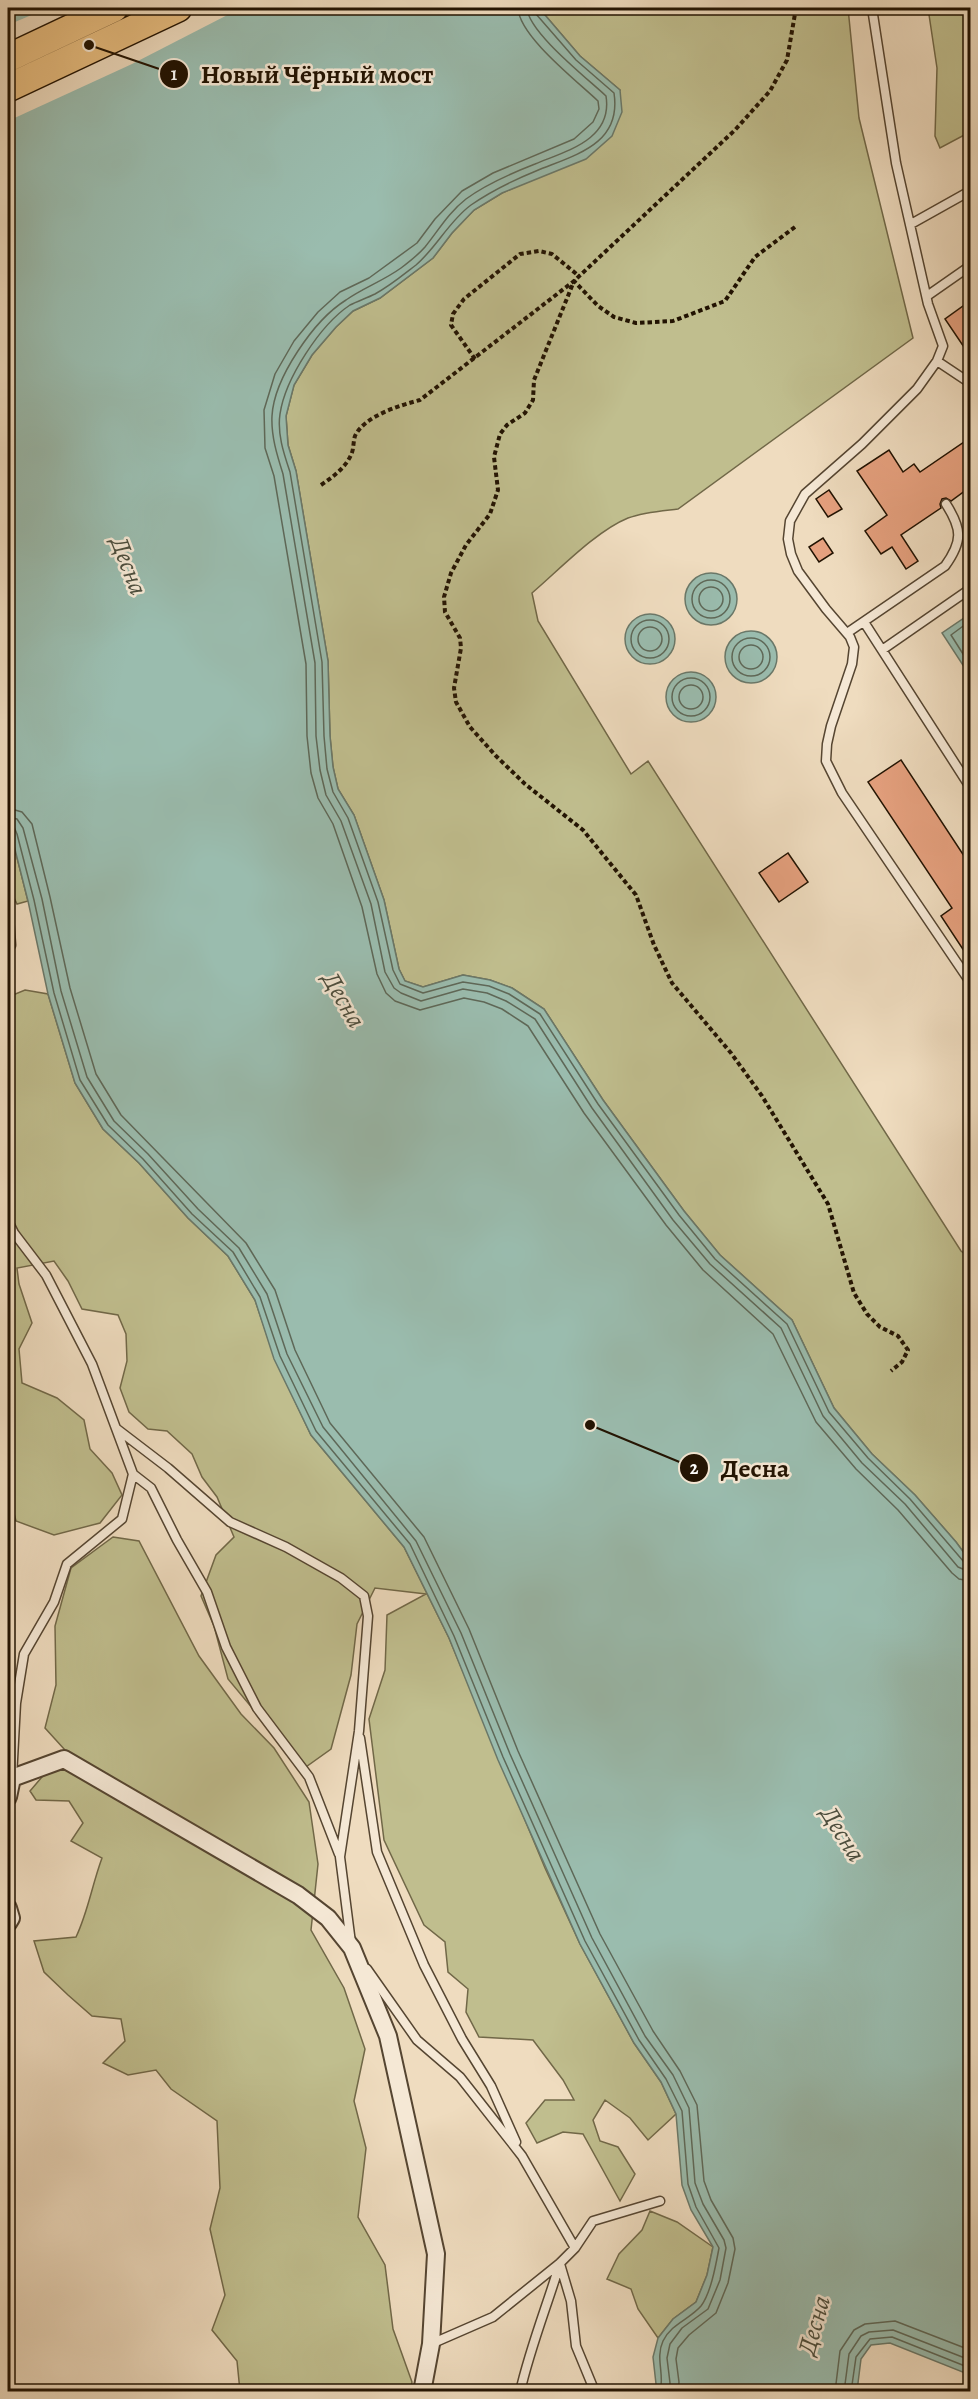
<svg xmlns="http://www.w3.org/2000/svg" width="978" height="2399" viewBox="0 0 978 2399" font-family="Alegreya,serif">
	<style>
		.green { fill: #c0be8e; stroke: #716848; stroke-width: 1.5 }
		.water { fill: #9abcae; stroke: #6a7869; stroke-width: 1.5 }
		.pier { fill: #efdcbf }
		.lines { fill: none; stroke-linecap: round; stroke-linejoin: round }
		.shore { stroke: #5e6858; stroke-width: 1.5 }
		.building { fill: #e6a17f; stroke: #221302; stroke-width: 1.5 }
		.lane-casing { stroke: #554531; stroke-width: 11 }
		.street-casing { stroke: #554531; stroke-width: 20 }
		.primary-casing { stroke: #221302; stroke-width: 30 }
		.path { stroke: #221302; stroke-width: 4; stroke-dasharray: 4.5 3; stroke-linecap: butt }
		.lane { stroke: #f5e8d5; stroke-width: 8 }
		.street { stroke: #f5e8d5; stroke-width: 16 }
		.primary { stroke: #e8be80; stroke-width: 27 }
		.labels { text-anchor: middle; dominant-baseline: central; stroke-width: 5; stroke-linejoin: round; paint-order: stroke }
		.water-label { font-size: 26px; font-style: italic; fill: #4c4e3e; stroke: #f5e8d5 }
		.leader { fill: none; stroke: #221302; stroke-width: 2 }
		.callout-dot { fill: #221302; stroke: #f5e8d5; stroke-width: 2 }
		.mark-label { font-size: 18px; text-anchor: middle; font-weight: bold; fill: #fff }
		.callout-label { font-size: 26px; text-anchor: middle; font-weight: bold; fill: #221302; stroke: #f5e8d5; stroke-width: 5; stroke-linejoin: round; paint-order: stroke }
	</style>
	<rect width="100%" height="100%" fill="#efdcbf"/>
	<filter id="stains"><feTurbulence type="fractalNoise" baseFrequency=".00333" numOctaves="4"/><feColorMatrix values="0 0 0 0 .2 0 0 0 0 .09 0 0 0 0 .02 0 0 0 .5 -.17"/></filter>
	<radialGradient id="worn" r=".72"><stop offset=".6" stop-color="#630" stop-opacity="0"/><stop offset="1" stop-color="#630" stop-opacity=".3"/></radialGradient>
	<path class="green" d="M 539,8 L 848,8 L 859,118 L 913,338 L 678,509 C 661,511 644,512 628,518 C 596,531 559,570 532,593 L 538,621 L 631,774 L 648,761 L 961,1251 L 970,1258 L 970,1561 L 956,1542 L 915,1495 L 872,1454 L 834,1408 L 792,1320 L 720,1255 L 684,1211 L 603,1100 L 544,1009 L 512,988 L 490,980 L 463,975 L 423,987 L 405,981 L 399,969 L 384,900 L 354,815 L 338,789 L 333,767 L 330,736 L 328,661 L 296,471 L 288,445 L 286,416 L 294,385 L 312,355 L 336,327 L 353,311 L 380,298 L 433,258 L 452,233 L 474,210 L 502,193 L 538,177 L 620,90 L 580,56 Z
		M 928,8 L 970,8 L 970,132 L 940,148 L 935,136 L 937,68 Z
		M 8,822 L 28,901 L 17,904 L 8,885 Z
		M 25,990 L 48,994 L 75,1083 L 103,1129 L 139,1163 L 188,1218 L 228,1256 L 255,1300 L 275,1359 L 311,1435 L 404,1547 L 449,1638 L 545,1868 L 580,1944 L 634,2043 L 661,2082 L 676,2114 L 648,2140 L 630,2118 L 605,2100 L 593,2120 L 600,2141 L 618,2147 L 635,2174 L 620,2201 L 583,2134 L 563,2132 L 537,2143 L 526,2123 L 545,2100 L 574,2100 L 563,2080 L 533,2040 L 479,2037 L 466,2012 L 468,1989 L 448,1972 L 445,1942 L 424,1925 L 384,1840 L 369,1719 L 385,1670 L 387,1615 L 426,1594 L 375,1588 L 357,1624 L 351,1675 L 331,1749 L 303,1769 L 228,1679 L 214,1626 L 201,1596 L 216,1555 L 234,1537 L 217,1497 L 202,1477 L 192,1454 L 167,1431 L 148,1429 L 129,1412 L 120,1388 L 127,1361 L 126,1334 L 118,1315 L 82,1309 L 68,1281 L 54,1261 L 17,1268 L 19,1284 L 32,1323 L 19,1349 L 22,1383 L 57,1398 L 84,1420 L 90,1449 L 112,1473 L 122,1495 L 100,1523 L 54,1535 L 16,1521 L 8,1491 L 8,997 Z
		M 113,1537 L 139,1541 L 199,1656 L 241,1714 L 274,1748 L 309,1802 L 318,1864 L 311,1930 L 344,1988 L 365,2049 L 354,2101 L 366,2148 L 358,2217 L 385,2265 L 393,2329 L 412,2382 L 410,2391 L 240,2391 L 237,2361 L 212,2330 L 225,2295 L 210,2229 L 220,2188 L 217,2121 L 171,2089 L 156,2070 L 128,2075 L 103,2063 L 125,2041 L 121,2019 L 92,2016 L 68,1995 L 44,1972 L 34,1941 L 76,1937 C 88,1912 92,1885 102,1858 L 71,1841 L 83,1823 L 69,1801 L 36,1800 L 30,1791 L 65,1750 L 45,1728 L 56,1685 L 55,1626 L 71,1568 Z
		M 650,2211 L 677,2222 L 713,2247 L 707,2275 L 696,2302 L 673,2319 L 658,2338 L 638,2309 L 631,2289 L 607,2279 L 619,2254 L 642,2230 Z"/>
	<path class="water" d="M 8,8 L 539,8 L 580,56 L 620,90 L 622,112 L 612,136 L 586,159 L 502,193 L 474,210 L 452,233 L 433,258 L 380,298 L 353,311 L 336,327 L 312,355 L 294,385 L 286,416 L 288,445 L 296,471 L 328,661 L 330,736 L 333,767 L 338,789 L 354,815 L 384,900 L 399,969 L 405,981 L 423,987 L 463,975 L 490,980 L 512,988 L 544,1009 L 603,1100 L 684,1211 L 720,1255 L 792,1320 L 834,1408 L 872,1454 L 915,1495 L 956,1542 L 970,1561 L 970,2375 L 890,2343 L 871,2345 L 861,2359 L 857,2391 L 654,2391 L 656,2384 L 653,2357 L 658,2338 L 673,2319 L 696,2302 L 707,2275 L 713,2247 L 691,2210 L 682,2185 L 676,2114 L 661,2082 L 634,2043 L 580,1944 L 498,1760 L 449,1638 L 404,1547 L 311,1435 L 274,1359 L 255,1300 L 228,1256 L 188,1218 L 139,1163 L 103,1129 L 75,1083 L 48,994 L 28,901 L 8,822 Z
		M685 599a26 26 0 1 1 52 0a26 26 0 1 1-52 0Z
		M625 639a25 25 0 1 1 50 0a25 25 0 1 1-50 0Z
		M 970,614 L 970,676 L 942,633 Z
		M725 657a26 26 0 1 1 52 0a26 26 0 1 1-52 0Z
		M666 697a25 25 0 1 1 50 0a25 25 0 1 1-50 0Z"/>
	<path class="pier" d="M 48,8 L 241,8 L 132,64 L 8,121 L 8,25 Z"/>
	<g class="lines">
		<path class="shore" d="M 518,8 C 519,36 577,81 598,101 L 599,109 L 593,122 L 574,139 L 493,173 L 462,191 L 435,219 L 417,243 L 369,278 L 340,292 L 318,312 L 294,341 L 275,374 L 264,410 L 265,448 L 274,476 L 306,664 L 307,736 L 311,773 L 318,798 L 333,824 L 362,907 L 377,974 L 386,993 L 395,1001 L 420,1010 L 464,998 L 484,1002 L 502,1009 L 528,1026 L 584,1113 L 666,1225 L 703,1270 L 773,1334 L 816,1422 L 856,1469 L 898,1510 L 952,1573 L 959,1579 L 970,1581
			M 527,8 C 528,32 588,79 606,96 C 613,140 566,151 535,164 C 512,173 486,184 466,199 C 449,212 438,231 425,247 C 418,255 409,262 401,268 C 383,281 363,288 346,300 C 314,320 274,378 272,416 C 271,436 277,455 283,474 L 315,663 L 316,736 L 320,770 L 326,795 L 341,821 L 371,904 L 385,972 L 394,988 L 401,993 L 421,1001 L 463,989 L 487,993 L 506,1001 L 535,1019 L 592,1108 L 673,1220 L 710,1264 L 781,1328 L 823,1416 L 862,1463 L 905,1504 L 958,1567 L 970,1572
			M 534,8 L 536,14 L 576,60 L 614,93 C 622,145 574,155 536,171 C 514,180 491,191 471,205 C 449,221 437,247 416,265 C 403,275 390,286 375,294 C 367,298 358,301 350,305 C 320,325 285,379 280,414 C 277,434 284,454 290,472 L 322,662 L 324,736 L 327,769 L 333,792 L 348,818 L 378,902 L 393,970 L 400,984 L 423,993 L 463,982 L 489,986 L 509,994 L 540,1014 L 598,1104 L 679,1215 L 715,1259 L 787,1324 L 829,1412 L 868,1458 L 910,1499 L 964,1562 L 970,1564
			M692 599a19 19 0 1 1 38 0a19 19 0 1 1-38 0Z
			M699 599a12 12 0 1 1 24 0a12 12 0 1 1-24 0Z
			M631 639a19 19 0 1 1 38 0a19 19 0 1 1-38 0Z
			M 970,621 L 951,635 L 970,665
			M638 639a12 12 0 1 1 24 0a12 12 0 1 1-24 0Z
			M732 657a19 19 0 1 1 38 0a19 19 0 1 1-38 0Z
			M739 657a12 12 0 1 1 24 0a12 12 0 1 1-24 0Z
			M672 697a19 19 0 1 1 38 0a19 19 0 1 1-38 0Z
			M679 697a12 12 0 1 1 24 0a12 12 0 1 1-24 0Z
			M 8,808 L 22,812 L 32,824 L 50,897 L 70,988 L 96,1074 L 121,1115 L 246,1243 L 275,1290 L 295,1350 L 330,1423 L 424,1537 L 469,1629 L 518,1751 L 600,1934 L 653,2031 L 680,2071 L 697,2105 L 704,2181 L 711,2200 L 733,2238 L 735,2249 L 728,2283 L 716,2313 L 689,2335 L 678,2348 L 676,2359 L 679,2382 L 678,2392
			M 8,817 L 17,819 L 23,828 L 42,899 L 61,991 L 87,1077 L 114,1121 L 148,1154 L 198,1209 L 239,1248 L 267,1294 L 287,1354 L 323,1427 L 416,1541 L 461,1633 L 510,1754 L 592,1938 L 645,2036 L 673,2075 L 689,2108 L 695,2183 L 703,2204 L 724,2240 L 726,2248 L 720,2280 L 708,2309 L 682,2328 L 670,2344 L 667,2358 L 670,2383 L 668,2392
			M 8,825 L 14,827 L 17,834 L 34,900 L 54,993 L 80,1080 L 108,1125 L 143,1159 L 192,1214 L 233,1252 L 260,1297 L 280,1356 L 316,1431 L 410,1544 L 454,1636 L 503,1757 L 585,1941 L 639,2040 L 666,2079 L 682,2111 L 688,2184 L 696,2207 L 719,2248 C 716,2264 711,2293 701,2306 C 690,2319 671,2324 663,2341 C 655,2358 665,2375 660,2392
			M 835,2392 L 840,2351 L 854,2330 L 865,2324 L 895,2321 L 970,2350
			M 844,2392 L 849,2354 L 861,2336 L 869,2332 L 893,2330 L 970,2360
			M 851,2392 L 856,2357 L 870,2339 L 892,2337 L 970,2368"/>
	</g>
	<path class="building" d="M 970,301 L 970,356 L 945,319 Z
		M 970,438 L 970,487 L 951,501 L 946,498 L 942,499 L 940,504 L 941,508 L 901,535 L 918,561 L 906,569 L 892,547 L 881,554 L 865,531 L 887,515 L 857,471 L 889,450 L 903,472 L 914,464 L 920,472 Z
		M 829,490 L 842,509 L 828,517 L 816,499 Z
		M 823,538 L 833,553 L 819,562 L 809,547 Z
		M 901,760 L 970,865 L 970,960 L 941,916 L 952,908 L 868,782 Z
		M 788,853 L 808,882 L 779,902 L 759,873 Z"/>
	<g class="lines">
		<g class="lane-casing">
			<path id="lane" d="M 872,8 L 896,163 L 928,304 L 943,346 L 937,361 L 917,389 L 862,444 L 805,494 L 790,521 L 788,539 L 791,554 L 798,571 L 826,609 L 850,637 L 854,647 L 852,664 L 831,726 L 827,744 L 826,761 L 842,793 L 970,982
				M 911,224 L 970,191
				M 927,296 L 970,266
				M 937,361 L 970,383
				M 864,622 L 970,787
				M 847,633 L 945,566 C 963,541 962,529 946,504
				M 882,650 L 970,589
				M 8,904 L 11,945 L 8,946
				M 8,1221 L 14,1233 L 46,1275 L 92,1364 L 133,1474 L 122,1519 L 67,1564 L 54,1602 L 24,1654 L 16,1703 L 12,1778
				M 117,1429 L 168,1468 L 230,1522 L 286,1547 L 341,1578 L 364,1596 L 368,1616 L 359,1731 L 340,1857 L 351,1943
				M 133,1474 L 151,1488 L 177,1540 L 207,1592 L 226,1647 L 257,1708 L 309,1777 L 339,1854
				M 360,1738 L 377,1852 L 424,1965 L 462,2039 L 491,2086 L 516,2142
				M 367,1969 L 417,2040 L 460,2077 L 522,2156 L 575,2248
				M 560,2264 L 571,2301 L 576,2346 L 595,2392
				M 431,2344 L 493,2317 L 560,2263 L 575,2248 L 593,2221 L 660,2201
				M 520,2392 C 530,2348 547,2306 560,2263"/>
		</g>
		<g class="street-casing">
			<path id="street" d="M 8,1778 L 12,1778 L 64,1759 L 298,1895 L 328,1918 L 352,1948 L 388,2036 L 436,2254 L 431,2344 L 422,2392
				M 8,1797 L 12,1778
				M 8,1908 L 11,1918 L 8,1923"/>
		</g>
		<g class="primary-casing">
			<path id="primary" d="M 8,58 L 114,8
				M 8,88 L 178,8"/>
		</g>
		<path class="path" d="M 795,227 L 755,257 L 725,301 L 673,321 L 636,323 L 614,317 L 598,306 L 574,281 L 534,380 L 533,400 L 525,413 L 507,425 L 500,434 L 494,457 L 498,490 L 490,514 L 466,545 L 451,573 L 444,597 L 445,612 L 460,638 L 461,648 L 454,688 L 456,702 L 470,727 L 496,756 L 525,784 L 583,830 L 636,895 L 654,945 L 672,983 L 731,1053 L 762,1096 L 828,1204 L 854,1293 L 867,1314 L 880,1327 L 898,1336 L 908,1350 L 902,1362 L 891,1371
			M 475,359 L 451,325 L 453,314 L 464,299 L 520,254 L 539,251 L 552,254 L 579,276
			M 321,485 C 333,477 345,468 351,455 C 354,449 353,442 355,436 C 364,416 401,405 420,400 L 574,281 L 735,130 L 770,91 L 787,60 L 796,8"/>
		<use href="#lane" class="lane"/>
		<use href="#street" class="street"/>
		<use href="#primary" class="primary"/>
	</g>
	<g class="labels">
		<g class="water-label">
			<text transform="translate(129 566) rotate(69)">Десна</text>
			<text transform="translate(344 1000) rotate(60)">Десна</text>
			<text transform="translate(843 1834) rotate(58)">Десна</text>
			<text transform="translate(814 2325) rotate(-74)">Десна</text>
		</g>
	</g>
	<path class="leader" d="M89 45L174 74M590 1425L694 1468"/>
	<g class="callout-dot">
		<circle cx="89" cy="45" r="6"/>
		<circle cx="590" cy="1425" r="6"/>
		<circle cx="174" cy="74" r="15"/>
		<circle cx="694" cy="1468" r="15"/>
	</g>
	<g class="mark-label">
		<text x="174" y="80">1</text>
		<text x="694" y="1474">2</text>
	</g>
	<g class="callout-label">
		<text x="317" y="83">Новый Чёрный мост</text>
		<text x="755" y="1477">Десна</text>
	</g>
	<rect width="978" height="2399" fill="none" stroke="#efdcbf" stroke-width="30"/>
	<rect x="9" y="9" width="960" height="2381" fill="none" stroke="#221302" stroke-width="3"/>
	<rect x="15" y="15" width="948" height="2369" fill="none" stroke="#221302" stroke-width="1.5"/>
	<rect width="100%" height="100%" filter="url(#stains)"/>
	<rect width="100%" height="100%" fill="url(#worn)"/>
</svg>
